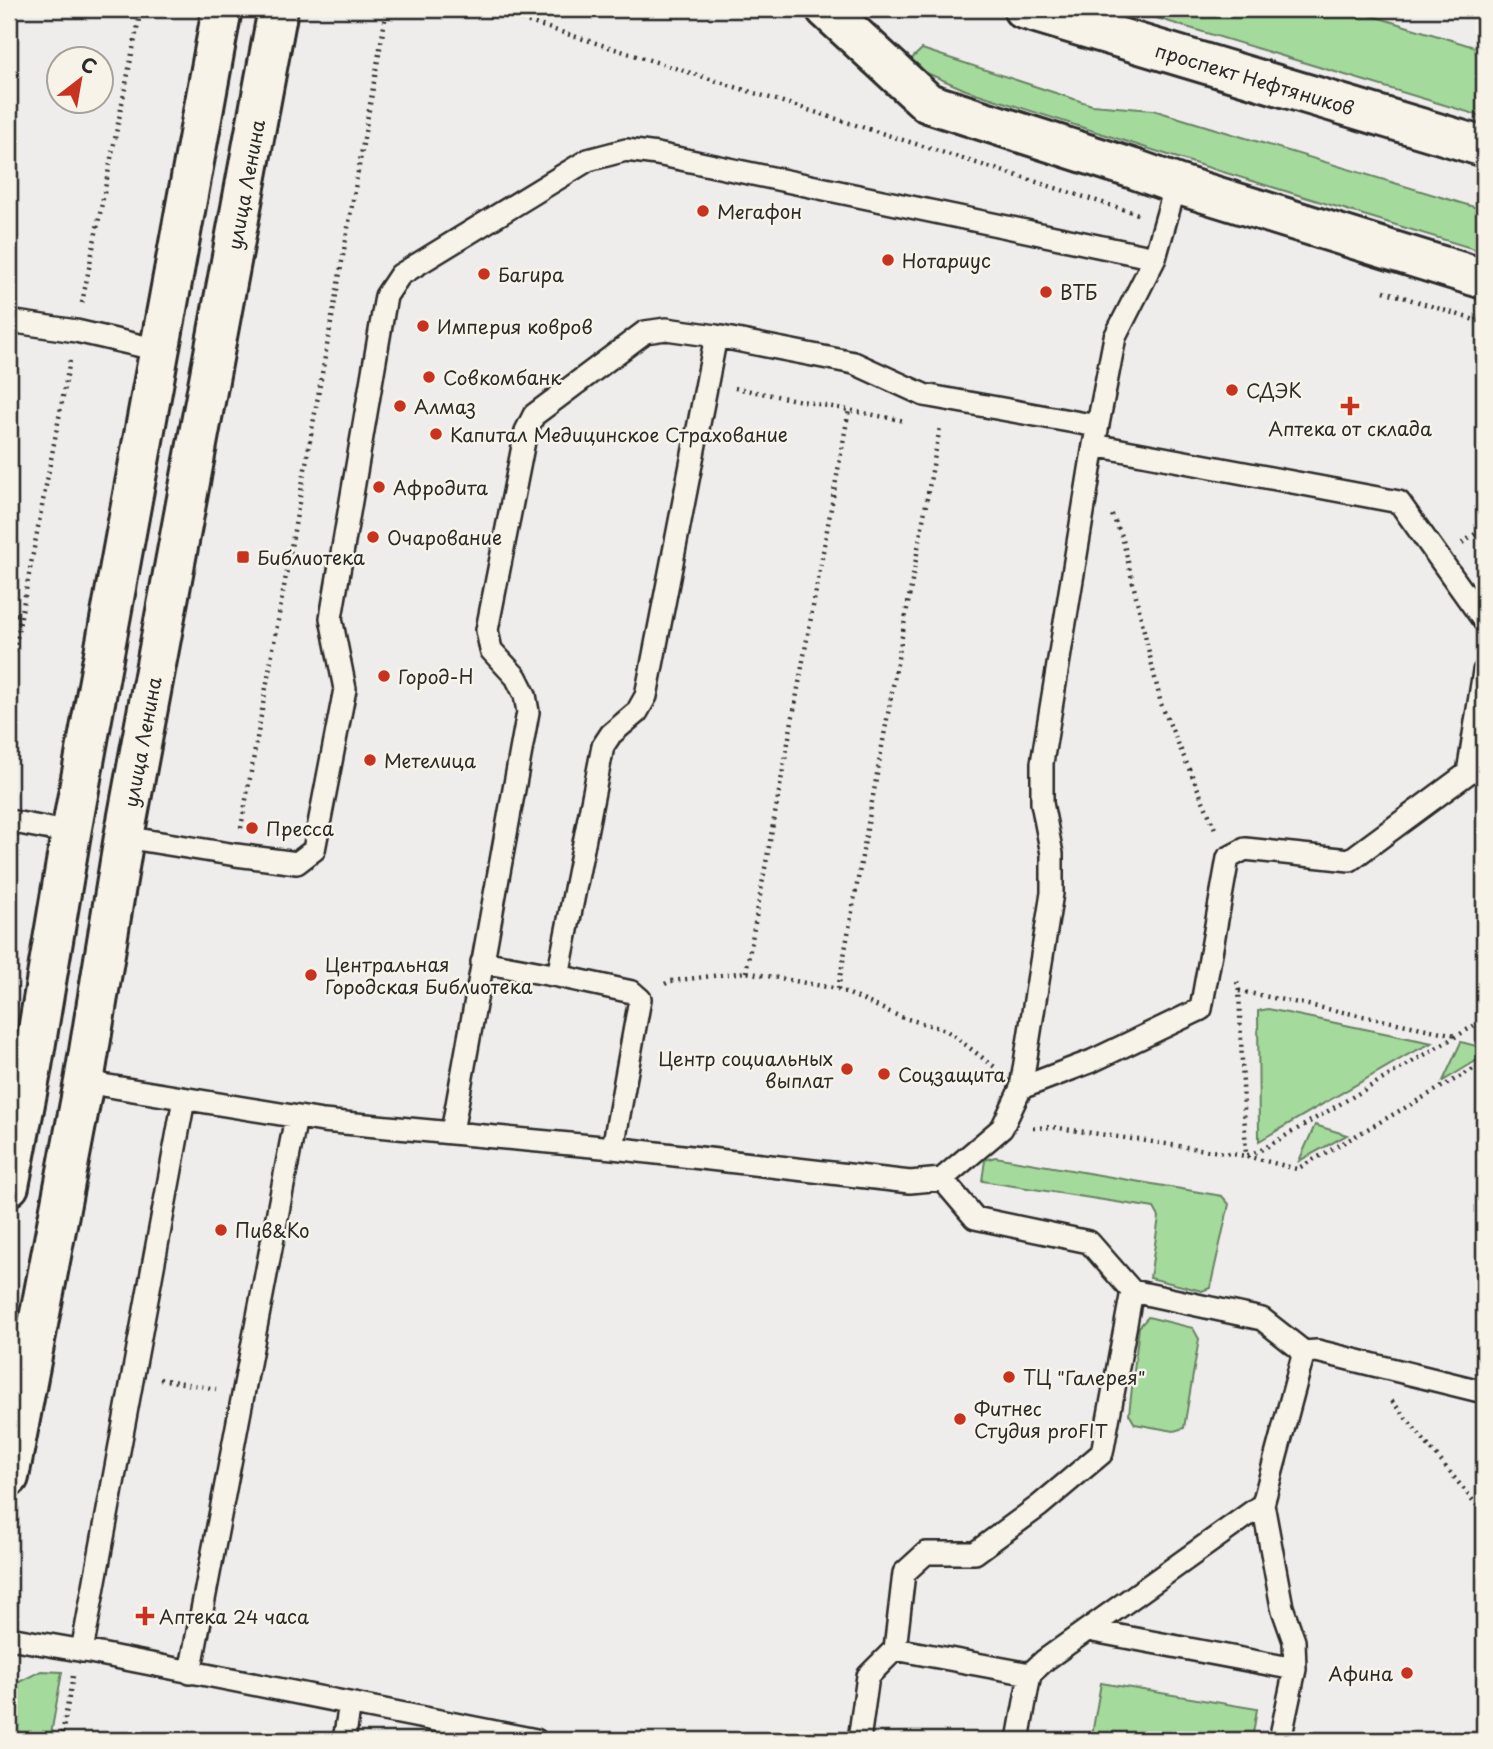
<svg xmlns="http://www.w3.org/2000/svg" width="1493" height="1749" viewBox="0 0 1493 1749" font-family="'Playpen Sans',sans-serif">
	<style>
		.green { fill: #a5da9d; stroke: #688264; stroke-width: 2 }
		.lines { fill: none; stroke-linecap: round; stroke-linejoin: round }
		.lane-casing { stroke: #2b2b2b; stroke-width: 26 }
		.street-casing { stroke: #2b2b2b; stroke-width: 44 }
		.secondary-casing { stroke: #2b2b2b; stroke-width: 44 }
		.path { stroke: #2b2b2b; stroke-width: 4.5; stroke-dasharray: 2 5; stroke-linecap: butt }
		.lane { stroke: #f7f3e8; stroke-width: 21 }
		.street { stroke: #f7f3e8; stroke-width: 38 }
		.secondary { stroke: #f7f3e8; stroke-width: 38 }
		.poi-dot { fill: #c8321e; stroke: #f7f3e8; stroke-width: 2.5 }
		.labels { text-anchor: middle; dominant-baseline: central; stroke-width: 5; stroke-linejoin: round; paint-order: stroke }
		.street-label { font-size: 19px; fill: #2b2b2b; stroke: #f7f3e8 }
		.poi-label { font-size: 19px; fill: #2b2b2b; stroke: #f7f3e8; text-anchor: start }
	</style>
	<rect width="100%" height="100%" fill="#efedec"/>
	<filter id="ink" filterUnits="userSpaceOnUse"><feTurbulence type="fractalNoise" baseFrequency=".0143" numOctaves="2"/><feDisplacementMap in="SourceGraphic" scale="14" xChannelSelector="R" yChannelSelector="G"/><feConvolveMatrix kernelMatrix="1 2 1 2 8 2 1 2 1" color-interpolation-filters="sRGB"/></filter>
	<g filter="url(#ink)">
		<path class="green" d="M 1127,9 L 1350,9 L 1484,50 L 1484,117 Z
			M 922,49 L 1092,105 L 1153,110 L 1484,210 L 1484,252 L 1184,160 L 966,90 L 906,64 Z
			M 1268,1009 L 1432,1043 L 1411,1053 L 1259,1141 L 1258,1011 Z
			M 1461,1042 L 1484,1048 L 1484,1056 L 1443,1081 Z
			M 1315,1125 L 1347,1135 L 1299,1161 Z
			M 995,1157 L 1222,1196 L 1229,1204 L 1210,1288 L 1202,1291 L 1150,1278 L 1159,1217 L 1154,1208 L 982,1181 L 985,1160 Z
			M 1148,1317 L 1193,1328 L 1199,1339 L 1184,1428 L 1174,1431 L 1135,1424 L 1129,1414 L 1139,1327 Z
			M 41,1671 L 62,1672 L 50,1740 L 9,1740 L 9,1691 L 19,1682 Z
			M 1101,1683 L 1257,1709 L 1252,1740 L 1091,1740 Z"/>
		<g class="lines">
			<g class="lane-casing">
				<path id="lane" d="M 9,321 L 76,331 L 159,350
					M 716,336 L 854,363 L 924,395 L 1097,426
					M 1094,445 L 1399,502 L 1484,621
					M 9,821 L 71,833
					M 124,837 L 236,855 L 297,863 L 314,850 L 345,689 L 331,618 L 386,296 L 400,275 L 588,160 L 626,150 L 657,154 L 1155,258
					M 558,976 L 632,992 L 640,999 L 613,1148
					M 84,1082 L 323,1121 L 613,1148 L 910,1182 L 942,1179 L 1002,1128 L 1021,1088 L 1052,893 L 1052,854 L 1042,803 L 1042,763 L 1094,445 L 1115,337 L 1155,258 L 1176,184
					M 1021,1088 L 1092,1061 L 1201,1009 L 1228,858 L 1245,849 L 1350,860 L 1468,773 L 1484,671
					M 452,1132 L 528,712 L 525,695 L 516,677 L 491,650 L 487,630 L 526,431 L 534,415 L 645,332 L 666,329 L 716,336 L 646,696 L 637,712 L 611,734 L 603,746 L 558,976 L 482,962
					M 942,1179 L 975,1218 L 1089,1242 L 1132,1291
					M 1263,1504 L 1304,1352 L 1317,1351 L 1484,1392
					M 1088,1630 L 1295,1669
					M 9,1638 L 90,1652 L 536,1740
					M 895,1649 L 904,1573 L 926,1553 L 975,1553 L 1039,1506 L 1102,1453 L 1132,1291 L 1262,1319 L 1304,1352
					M 82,1651 L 184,1099
					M 190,1673 L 296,1117
					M 344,1740 L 350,1704
					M 859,1740 L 868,1676 L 895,1649 L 1030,1674
					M 1018,1740 L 1030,1674 L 1045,1660 L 1263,1504 L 1282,1607 L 1294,1641 L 1295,1669 L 1280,1740"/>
			</g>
			<g class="street-casing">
				<path id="street" d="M 826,9 L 928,103 L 1134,169 L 1176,184 L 1484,279"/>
			</g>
			<g class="secondary-casing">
				<g id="secondary">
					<path id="s1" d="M 1023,9 L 1484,147"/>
					<path d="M 9,1186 L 31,1072 L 71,833 L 222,9"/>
					<path id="s2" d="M 9,1477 L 84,1082 L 124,837 L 278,9"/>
				</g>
			</g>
			<path class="path" d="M 488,9 L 1138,214
				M 1384,291 L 1484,323
				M 82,303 L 141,9
				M 735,388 L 905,421
				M 1112,515 L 1122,536 L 1161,704 L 1216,831
				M 1462,543 L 1484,528
				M 9,613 L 21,615
				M 9,679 L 70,360
				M 241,828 L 387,9
				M 746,972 L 849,410
				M 1237,982 L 1239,991 L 1246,1156 L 1297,1169 L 1484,1063
				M 665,984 L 671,981 L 746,972 L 838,989 L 901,1017 L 946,1030 L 996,1068
				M 838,989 L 940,427
				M 1239,991 L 1456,1035
				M 1033,1128 L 1052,1127 L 1246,1156 L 1263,1149 L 1484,1020
				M 160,1379 L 216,1389
				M 1392,1401 L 1484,1514
				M 61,1740 L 73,1676"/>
			<use href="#lane" class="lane"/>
			<use href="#street" class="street"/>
			<use href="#secondary" class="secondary"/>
		</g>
	</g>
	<g class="poi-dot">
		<circle cx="703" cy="211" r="7"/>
		<circle cx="888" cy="260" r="7"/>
		<circle cx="484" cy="274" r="7"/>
		<circle cx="1046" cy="292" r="7"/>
		<circle cx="423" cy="326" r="7"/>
		<circle cx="429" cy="377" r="7"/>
		<circle cx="1232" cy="390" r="7"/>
		<circle cx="400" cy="406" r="7"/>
		<path d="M1346.5 395.5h7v7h7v7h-7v7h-7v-7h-7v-7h7z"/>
		<circle cx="436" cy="434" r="7"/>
		<circle cx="379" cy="487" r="7"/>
		<circle cx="373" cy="537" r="7"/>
		<rect x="236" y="550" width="14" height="14" rx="3.5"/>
		<circle cx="384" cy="676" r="7"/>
		<circle cx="370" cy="760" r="7"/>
		<circle cx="252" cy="828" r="7"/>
		<circle cx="311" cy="975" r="7"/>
		<circle cx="847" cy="1069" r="7"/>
		<circle cx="884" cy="1074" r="7"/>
		<circle cx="221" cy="1230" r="7"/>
		<circle cx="1009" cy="1377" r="7"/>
		<circle cx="960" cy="1419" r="7"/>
		<path d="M141.5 1605.5h7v7h7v7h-7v7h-7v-7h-7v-7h7z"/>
		<circle cx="1407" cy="1673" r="7"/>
	</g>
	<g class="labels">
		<g class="street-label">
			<text stroke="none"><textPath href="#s1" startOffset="242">проспект Нефтяников</textPath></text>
			<text stroke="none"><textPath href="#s2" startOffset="1314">улица Ленина</textPath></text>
			<text stroke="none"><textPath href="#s2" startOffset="747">улица Ленина</textPath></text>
		</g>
		<g class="poi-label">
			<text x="717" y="211">Мегафон</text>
			<text x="902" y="260">Нотариус</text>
			<text x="498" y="274">Багира</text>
			<text x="1060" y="292">ВТБ</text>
			<text x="437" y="326">Империя ковров</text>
			<text x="443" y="377">Совкомбанк</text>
			<text x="1246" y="390">СДЭК</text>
			<text x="414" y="406">Алмаз</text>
			<text x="1350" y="428" text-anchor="middle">Аптека от склада</text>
			<text x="450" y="434">Капитал Медицинское Страхование</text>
			<text x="393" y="487">Афродита</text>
			<text x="387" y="537">Очарование</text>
			<text x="257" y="557">Библиотека</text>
			<text x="398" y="676">Город-Н</text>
			<text x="384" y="760">Метелица</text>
			<text x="266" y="828">Пресса</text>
			<text x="325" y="964">Центральная<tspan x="325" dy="22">Городская Библиотека</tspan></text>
			<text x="833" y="1058" text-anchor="end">Центр социальных<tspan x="833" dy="22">выплат</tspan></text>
			<text x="898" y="1074">Соцзащита</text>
			<text x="235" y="1230">Пив&amp;Ко</text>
			<text x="1023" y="1377">ТЦ "Галерея"</text>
			<text x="974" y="1408">Фитнес<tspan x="974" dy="22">Студия proFIT</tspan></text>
			<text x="159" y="1616">Аптека 24 часа</text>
			<text x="1393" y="1673" text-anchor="end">Афина</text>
		</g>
	</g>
	<rect width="1493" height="1749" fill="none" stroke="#f7f3e8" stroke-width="35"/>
	<rect x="18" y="18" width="1458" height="1714" fill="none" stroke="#2b2b2b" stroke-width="2.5" filter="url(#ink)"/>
	<g transform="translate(80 80) rotate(31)"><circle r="33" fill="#f7f3e8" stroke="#a5a39c" stroke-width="2"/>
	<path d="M0-5L12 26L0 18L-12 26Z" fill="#c8321e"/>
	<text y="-10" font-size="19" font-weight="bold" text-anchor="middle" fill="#2b2b2b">С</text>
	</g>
</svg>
